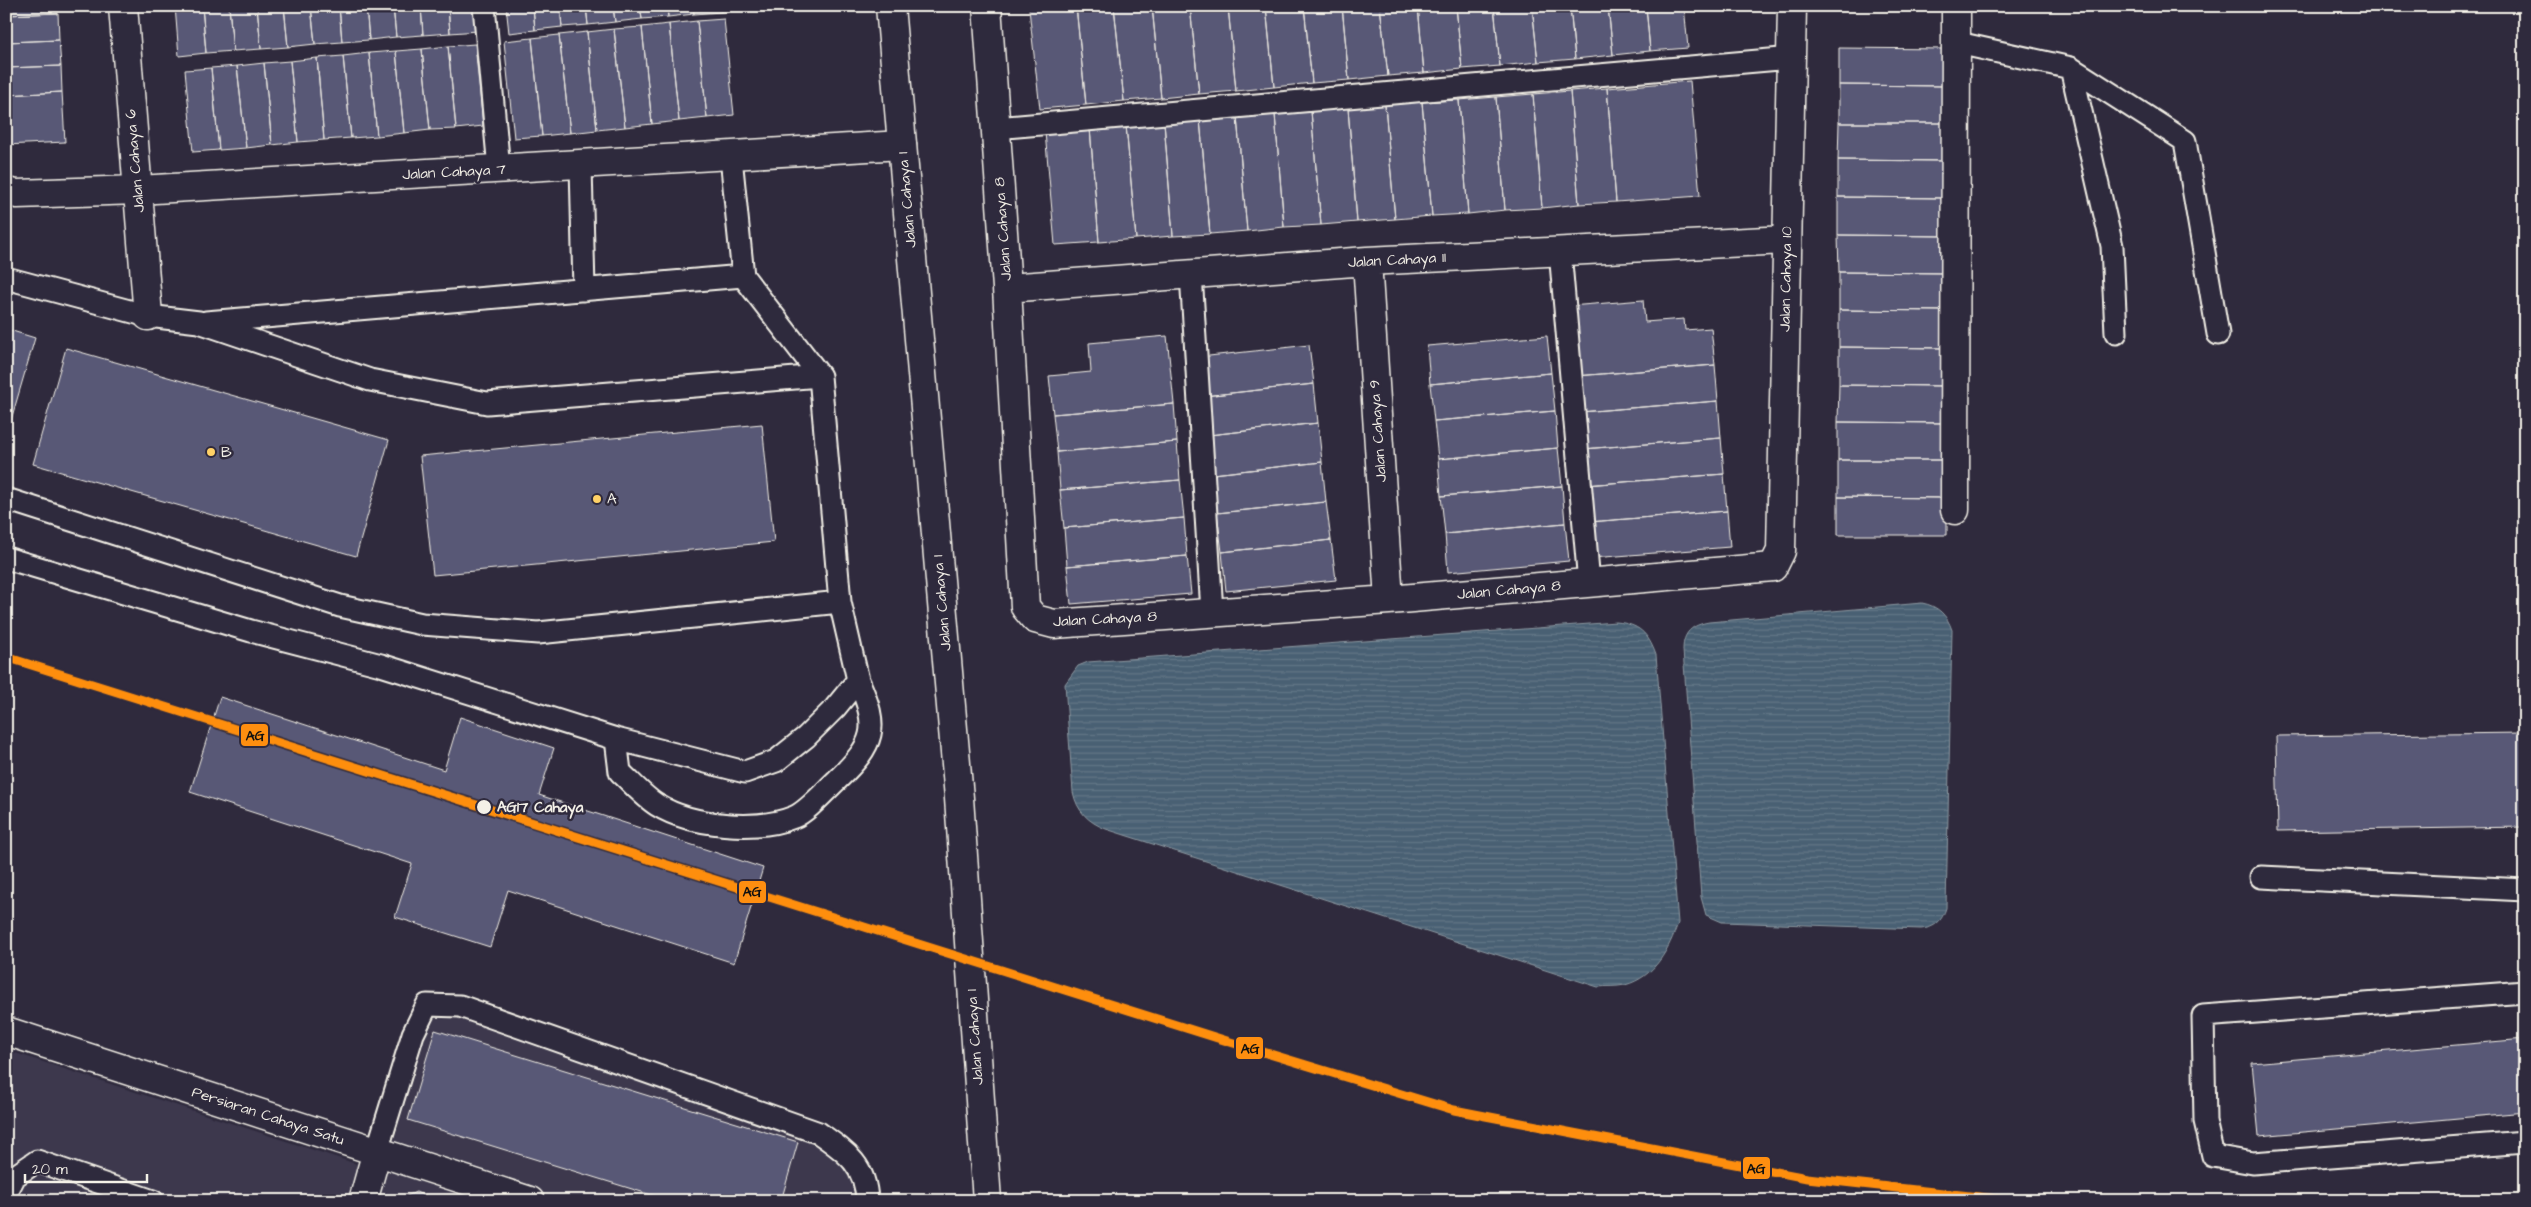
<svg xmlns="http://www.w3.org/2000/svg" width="2531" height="1207" viewBox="0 0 2531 1207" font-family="'Architects Daughter',sans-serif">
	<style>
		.built { fill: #3c384e }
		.water { fill: url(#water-rules); stroke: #8d9aa2 }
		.building { fill: #595976; stroke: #f4f1e8 }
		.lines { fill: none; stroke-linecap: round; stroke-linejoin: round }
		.service-casing { stroke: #f4f1e8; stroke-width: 25 }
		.minor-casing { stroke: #f4f1e8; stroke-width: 31 }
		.tertiary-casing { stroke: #f4f1e8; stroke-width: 31 }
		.service { stroke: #2f2a3d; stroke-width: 21 }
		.minor { stroke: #2f2a3d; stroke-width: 28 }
		.tertiary { stroke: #2f2a3d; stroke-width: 28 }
		.rail-1-casing { stroke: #2f2a3d; stroke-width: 12 }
		.rail-1 { stroke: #fe8e10; stroke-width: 9 }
		.poi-dot { fill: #ffd166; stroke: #2f2a3d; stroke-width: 2 }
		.stop-dot { fill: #f4f1e8; stroke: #2f2a3d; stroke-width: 2 }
		.labels { text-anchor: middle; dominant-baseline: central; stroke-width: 5; stroke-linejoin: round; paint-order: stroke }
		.street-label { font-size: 15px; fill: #f4f1e8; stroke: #2f2a3d }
		.poi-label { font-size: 15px; fill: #f4f1e8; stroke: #2f2a3d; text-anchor: start }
		.stop-label { font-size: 15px; font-weight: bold; fill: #f4f1e8; stroke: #2f2a3d; text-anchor: start }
		.line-badge { stroke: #2f2a3d; stroke-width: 2 }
		.pale-badge-label { font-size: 14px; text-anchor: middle; font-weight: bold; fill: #111 }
	</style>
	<defs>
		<pattern id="water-rules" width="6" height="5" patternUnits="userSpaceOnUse" patternTransform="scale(1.25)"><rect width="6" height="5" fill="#496073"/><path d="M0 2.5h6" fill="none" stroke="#647787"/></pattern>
	</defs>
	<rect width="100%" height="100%" fill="#2f2a3d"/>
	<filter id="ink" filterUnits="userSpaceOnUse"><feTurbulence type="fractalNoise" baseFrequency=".02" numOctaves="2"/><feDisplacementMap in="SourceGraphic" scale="10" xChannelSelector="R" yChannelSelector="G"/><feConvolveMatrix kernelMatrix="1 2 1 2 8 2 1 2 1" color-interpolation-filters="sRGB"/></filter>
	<g filter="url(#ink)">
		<path class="built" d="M 432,1015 L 459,1016 L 817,1145 L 844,1164 L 853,1187 L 853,1201 L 6,1201 L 6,1050 L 384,1173 Z"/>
		<path class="water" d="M 1922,603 C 1938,606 1947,615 1952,630 L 1946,908 C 1942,921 1935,928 1921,929 L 1722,922 L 1706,915 L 1701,897 L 1683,650 C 1683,632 1692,625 1709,622 Z
			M 1616,622 C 1639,624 1648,633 1656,655 L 1678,923 C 1669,949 1655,977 1625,985 C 1616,987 1606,986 1598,987 L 1106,829 C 1088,822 1077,811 1073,792 L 1065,684 L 1078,666 L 1088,662 Z"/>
		<path class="building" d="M 6,6 L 58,6 L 58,13 L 6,15 Z
			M 175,6 L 202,6 L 206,53 L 179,56 Z
			M 202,6 L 229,6 L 233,51 L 206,53 Z
			M 229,6 L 257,6 L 261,49 L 233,51 Z
			M 257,6 L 284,6 L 288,47 L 261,49 Z
			M 284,6 L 311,6 L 315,44 L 288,47 Z
			M 311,6 L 339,6 L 342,42 L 315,44 Z
			M 339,6 L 366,6 L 369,40 L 342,42 Z
			M 366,6 L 393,6 L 396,37 L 369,40 Z
			M 393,6 L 421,6 L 423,35 L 396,37 Z
			M 421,6 L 448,6 L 450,33 L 423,35 Z
			M 448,6 L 475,6 L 478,31 L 450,33 Z
			M 506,6 L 533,6 L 535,30 L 509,33 Z
			M 533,6 L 560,6 L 562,27 L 535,30 Z
			M 560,6 L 586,6 L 588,25 L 562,27 Z
			M 586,6 L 613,6 L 615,22 L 588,25 Z
			M 613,6 L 640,6 L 642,19 L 615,22 Z
			M 640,6 L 667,6 L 668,17 L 642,19 Z
			M 667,6 L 693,6 L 694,14 L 668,17 Z
			M 693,6 L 721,6 L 721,12 L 694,14 Z
			M 721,6 L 748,6 L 748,9 L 721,12 Z
			M 748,6 L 774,6 L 774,7 L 748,9 Z
			M 1055,6 L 1076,6 L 1086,105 L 1040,109 L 1029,9 Z
			M 1076,6 L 1114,6 L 1124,101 L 1086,105 Z
			M 1114,6 L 1152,6 L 1161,98 L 1124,101 Z
			M 1152,6 L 1190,6 L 1199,94 L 1161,98 Z
			M 1190,6 L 1228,6 L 1236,91 L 1199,94 Z
			M 1228,6 L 1266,6 L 1274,87 L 1236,91 Z
			M 1266,6 L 1304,6 L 1312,83 L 1274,87 Z
			M 1304,6 L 1342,6 L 1349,80 L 1312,83 Z
			M 1342,6 L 1380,6 L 1388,76 L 1349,80 Z
			M 1380,6 L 1418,6 L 1424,73 L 1388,76 Z
			M 1418,6 L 1456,6 L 1462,69 L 1424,73 Z
			M 1456,6 L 1494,6 L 1500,66 L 1462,69 Z
			M 1494,6 L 1532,6 L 1538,62 L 1500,66 Z
			M 1532,6 L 1570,6 L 1575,59 L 1538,62 Z
			M 1570,6 L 1608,6 L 1613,55 L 1575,59 Z
			M 1608,6 L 1646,6 L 1650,51 L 1613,55 Z
			M 1646,6 L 1684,6 L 1688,48 L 1650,51 Z
			M 58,13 L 59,40 L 6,42 L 6,15 Z
			M 724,19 L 734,115 L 707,118 L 697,21 Z
			M 697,21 L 707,118 L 679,121 L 669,24 Z
			M 669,24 L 679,121 L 652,124 L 642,27 Z
			M 642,27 L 652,124 L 625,127 L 614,29 Z
			M 614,29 L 625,127 L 597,130 L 587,32 Z
			M 587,32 L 597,130 L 570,133 L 559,35 Z
			M 559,35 L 570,133 L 542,136 L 532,38 Z
			M 532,38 L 542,136 L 514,138 L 504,41 Z
			M 59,40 L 61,66 L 6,68 L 6,42 Z
			M 475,44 L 483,126 L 456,129 L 448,46 Z
			M 448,46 L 456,129 L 430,130 L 422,49 Z
			M 1839,48 L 1946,49 L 1946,86 L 1839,85 Z
			M 422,49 L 430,130 L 404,133 L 396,51 Z
			M 396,51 L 404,133 L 377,136 L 369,53 Z
			M 369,53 L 377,136 L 351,138 L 343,56 Z
			M 343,56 L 351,138 L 324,140 L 317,58 Z
			M 317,58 L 324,140 L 298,142 L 290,61 Z
			M 290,61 L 298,142 L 272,145 L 264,63 Z
			M 264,63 L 272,145 L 246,148 L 237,66 Z
			M 61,66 L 62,92 L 6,95 L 6,68 Z
			M 237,66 L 246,148 L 219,150 L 211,68 Z
			M 211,68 L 219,150 L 193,152 L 185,70 Z
			M 1690,81 L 1700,196 L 1616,202 L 1607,88 Z
			M 1839,85 L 1946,86 L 1947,123 L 1839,123 Z
			M 1607,88 L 1616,202 L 1579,204 L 1570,91 Z
			M 1570,91 L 1579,204 L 1542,208 L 1533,94 Z
			M 62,92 L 65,142 L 6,145 L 6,95 Z
			M 1533,94 L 1542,208 L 1505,210 L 1496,97 Z
			M 1496,97 L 1505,210 L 1468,214 L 1459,100 Z
			M 1459,100 L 1468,214 L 1432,216 L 1422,102 Z
			M 1422,102 L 1432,216 L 1395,219 L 1385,105 Z
			M 1385,105 L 1395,219 L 1357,222 L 1348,108 Z
			M 1348,108 L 1357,222 L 1321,225 L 1311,111 Z
			M 1311,111 L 1321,225 L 1284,227 L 1275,114 Z
			M 1275,114 L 1284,227 L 1247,231 L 1237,117 Z
			M 1237,117 L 1247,231 L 1210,234 L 1200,119 Z
			M 1200,119 L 1210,234 L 1173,236 L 1164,122 Z
			M 1164,122 L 1173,236 L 1136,239 L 1126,125 Z
			M 1839,123 L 1947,123 L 1946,161 L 1838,160 Z
			M 1126,125 L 1136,239 L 1099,242 L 1090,128 Z
			M 1090,128 L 1099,242 L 1055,245 L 1045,132 Z
			M 1838,160 L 1946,161 L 1947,198 L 1838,197 Z
			M 1838,197 L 1947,198 L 1946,236 L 1838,235 Z
			M 1838,235 L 1946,236 L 1947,273 L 1839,272 Z
			M 1839,272 L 1947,273 L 1947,311 L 1839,310 Z
			M 1643,300 L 1645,322 L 1684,319 L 1685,330 L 1711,328 L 1715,365 L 1576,376 L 1570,306 Z
			M 1839,310 L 1947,311 L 1947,348 L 1839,347 Z
			M 6,329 L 35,338 L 6,437 Z
			M 1167,336 L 1174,404 L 1053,414 L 1049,376 L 1091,372 L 1089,343 Z
			M 1547,336 L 1551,373 L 1430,384 L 1427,346 Z
			M 1309,345 L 1314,384 L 1204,396 L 1200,357 Z
			M 1839,347 L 1947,348 L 1947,386 L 1839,385 Z
			M 66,348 L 389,440 L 356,556 L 33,464 Z
			M 1715,365 L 1718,401 L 1580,412 L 1576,376 Z
			M 1551,373 L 1555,411 L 1434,421 L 1430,384 Z
			M 1314,384 L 1318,423 L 1209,435 L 1204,396 Z
			M 1839,385 L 1947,386 L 1946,423 L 1838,422 Z
			M 1718,401 L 1721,438 L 1583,449 L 1580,412 Z
			M 1174,404 L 1177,442 L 1057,452 L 1053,414 Z
			M 1555,411 L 1558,448 L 1438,459 L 1434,421 Z
			M 1838,422 L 1946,423 L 1946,460 L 1838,460 Z
			M 1318,423 L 1322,462 L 1213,474 L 1209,435 Z
			M 762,424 L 774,542 L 433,575 L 420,456 Z
			M 1721,438 L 1724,474 L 1586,485 L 1583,449 Z
			M 1177,442 L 1180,480 L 1060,490 L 1057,452 Z
			M 1558,448 L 1562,486 L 1441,496 L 1438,459 Z
			M 1838,460 L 1946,460 L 1947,498 L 1838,497 Z
			M 1322,462 L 1326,502 L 1217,513 L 1213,474 Z
			M 1724,474 L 1727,511 L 1589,522 L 1586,485 Z
			M 1180,480 L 1184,518 L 1064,528 L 1060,490 Z
			M 1562,486 L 1565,523 L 1445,534 L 1441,496 Z
			M 1838,497 L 1947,498 L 1947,535 L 1838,535 Z
			M 1326,502 L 1331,540 L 1222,552 L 1217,513 Z
			M 1727,511 L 1730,547 L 1592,558 L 1589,522 Z
			M 1184,518 L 1187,556 L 1067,566 L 1064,528 Z
			M 1565,523 L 1569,561 L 1448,572 L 1445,534 Z
			M 1331,540 L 1336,580 L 1226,591 L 1222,552 Z
			M 1187,556 L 1191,594 L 1071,604 L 1067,566 Z
			M 220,697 L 444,770 L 460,717 L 554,748 L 539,795 L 763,868 L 734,963 L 508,890 L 490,947 L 395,917 L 412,864 L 190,792 Z
			M 2525,733 L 2525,827 L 2278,831 L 2276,736 Z
			M 435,1030 L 798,1142 L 781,1201 L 671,1201 L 408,1120 Z
			M 2525,1039 L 2525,1112 L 2259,1136 L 2252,1063 Z
			M 416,1192 L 436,1201 L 395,1201 Z"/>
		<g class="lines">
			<g class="service-casing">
				<path id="service" d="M 484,6 L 499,169
					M 1958,43 L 2071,68 L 2112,246 L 2116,333
					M 2071,68 L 2185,141 L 2218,334
					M 995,128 L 1791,58
					M 581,165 L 584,290
					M 1560,251 L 1589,583
					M 1191,274 L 1212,612
					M 6,278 L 148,316 L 199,322 L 370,380 L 487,403 L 820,376
					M 206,322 L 743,276
					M 6,499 L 340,606 L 422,624 L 538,633 L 840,602
					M 6,558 L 251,631 L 381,665 L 616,739 L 745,772 L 776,761 L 806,737 L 835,708 L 858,680 L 840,602 L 820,376 L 743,276 L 731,157
					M 616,739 L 620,772 C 631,782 644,797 657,805 C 691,826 757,832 794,817 C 807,812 826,790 837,780 C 875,743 880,729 858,680
					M 2261,877 L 2525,890
					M 2525,992 L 2203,1016 L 2205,1121 L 2213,1156 L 2253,1163 L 2525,1142
					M 377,1151 L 413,1034 L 427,1005 L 460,1006 L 819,1133 C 846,1152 866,1165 867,1201
					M 6,1193 L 15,1176 L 37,1161 L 153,1201"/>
			</g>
			<g class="minor-casing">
				<path id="minor" d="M 123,6 L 148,316
					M 987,6 L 1007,288 L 1025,607 L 1035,619 L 1054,624 L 1389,600 L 1773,567 L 1781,551 L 1792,6
					M 6,192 L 17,194 L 138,190 L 902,145
					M 1367,261 L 1389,600
					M 1007,288 L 1367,261 L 1787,240
					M 1955,510 L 1956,6
					M 6,1031 L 530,1201
					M 363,1201 L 377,1151"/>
			</g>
			<g class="tertiary-casing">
				<path id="tertiary" d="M 890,6 L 959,798 L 987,1201"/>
			</g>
			<use href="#service" class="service"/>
			<use href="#minor" class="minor"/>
			<use href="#tertiary" class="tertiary"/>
			<g class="rail-1-casing">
				<path id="rail-1" d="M 6,657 L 1227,1041 L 1454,1110 L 1807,1178 L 2015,1201"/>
			</g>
			<use href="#rail-1" class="rail-1"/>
		</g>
	</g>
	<g class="poi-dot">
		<circle cx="211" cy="452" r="5"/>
		<circle cx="597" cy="499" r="5"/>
	</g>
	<circle class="stop-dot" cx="484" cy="807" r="8"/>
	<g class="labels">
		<g class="street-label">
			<text transform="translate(135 161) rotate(-95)">Jalan Cahaya 6</text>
			<text transform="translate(454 172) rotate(-3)">Jalan Cahaya 7</text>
			<text transform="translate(907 200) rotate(-95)">Jalan Cahaya 1</text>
			<text transform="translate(1003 229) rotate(-94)">Jalan Cahaya 8</text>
			<text transform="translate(1397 260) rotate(-3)">Jalan Cahaya 11</text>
			<text transform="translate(1786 279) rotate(-89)">Jalan Cahaya 10</text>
			<text transform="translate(1378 431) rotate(-94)">Jalan Cahaya 9</text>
			<text transform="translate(1509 590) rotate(-5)">Jalan Cahaya 8</text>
			<text transform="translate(942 603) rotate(-95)">Jalan Cahaya 1</text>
			<text transform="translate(1105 619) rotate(-3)">Jalan Cahaya 8</text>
			<text transform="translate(975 1037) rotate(-94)">Jalan Cahaya 1</text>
			<text transform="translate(268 1116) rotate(18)">Persiaran Cahaya Satu</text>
		</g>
		<g class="poi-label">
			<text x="221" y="452">B</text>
			<text x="607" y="499">A</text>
		</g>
		<g class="stop-label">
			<text x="497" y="807">AG17 Cahaya</text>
		</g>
	</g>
	<g class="line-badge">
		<rect x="240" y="723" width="29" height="24" rx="5" fill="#fe8e10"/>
		<rect x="738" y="880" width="29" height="24" rx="5" fill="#fe8e10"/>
		<rect x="1235" y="1036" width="29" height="24" rx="5" fill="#fe8e10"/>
		<rect x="1742" y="1156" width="29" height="24" rx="5" fill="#fe8e10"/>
	</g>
	<g class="pale-badge-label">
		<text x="255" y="740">AG</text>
		<text x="752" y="896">AG</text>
		<text x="1250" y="1053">AG</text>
		<text x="1756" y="1173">AG</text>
	</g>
	<rect width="2531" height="1207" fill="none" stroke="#2f2a3d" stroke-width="25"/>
	<rect x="12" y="12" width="2506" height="1182" fill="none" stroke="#f4f1e8" stroke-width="2" filter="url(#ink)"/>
	<path d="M25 1174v8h122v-8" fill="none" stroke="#f4f1e8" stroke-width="2.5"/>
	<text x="32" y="1174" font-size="15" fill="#f4f1e8" stroke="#2f2a3d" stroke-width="4" paint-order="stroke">20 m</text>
</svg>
